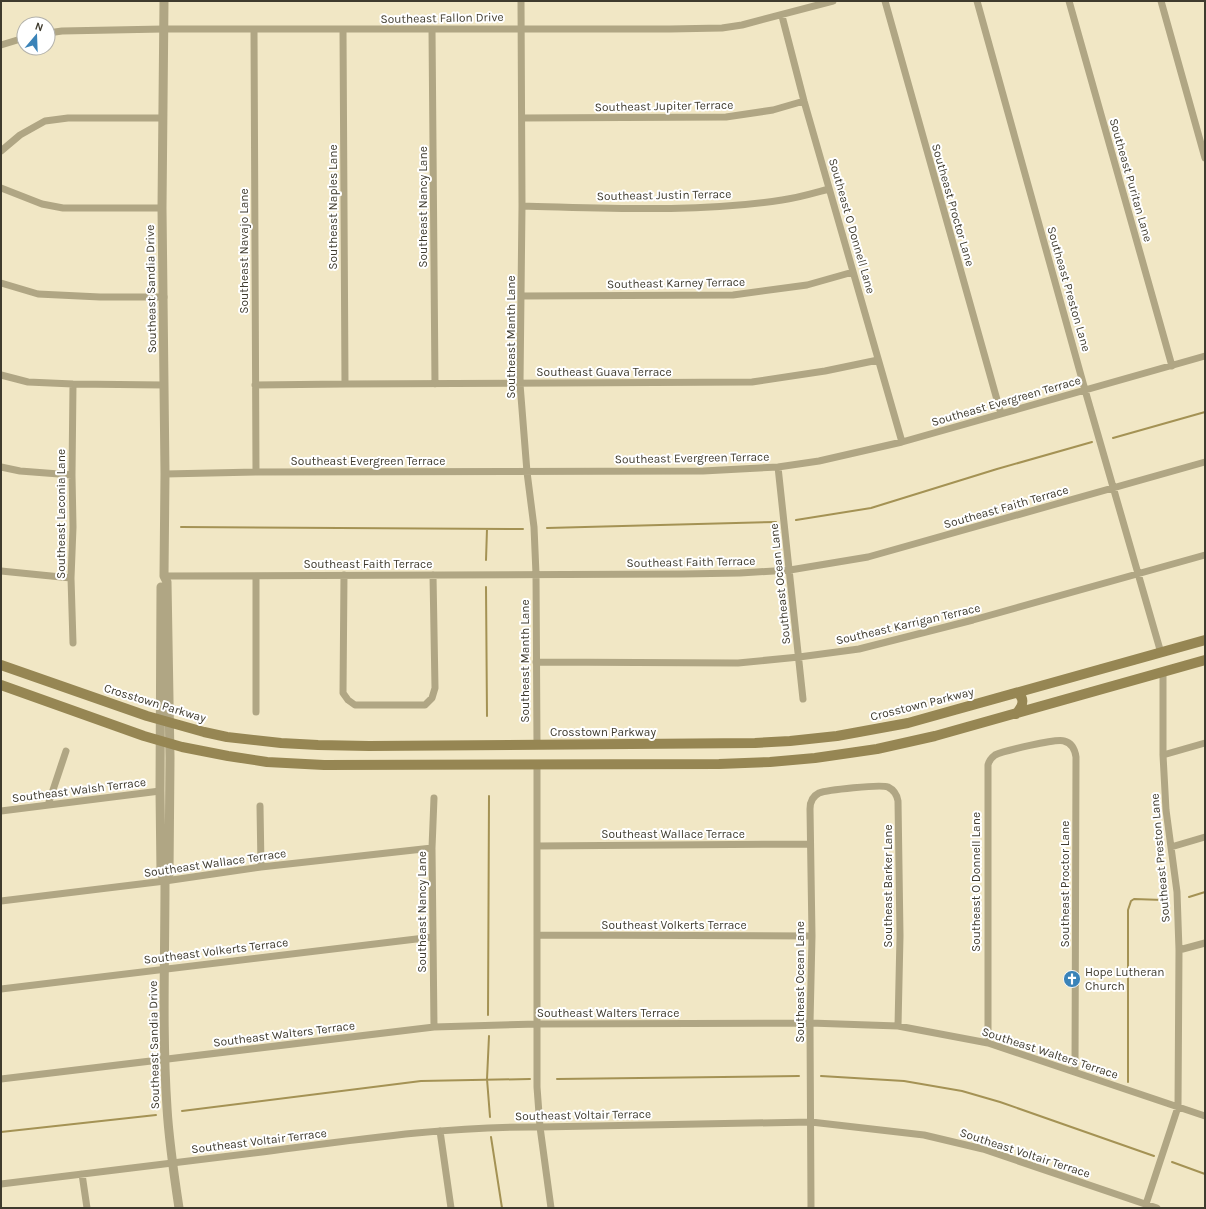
<svg xmlns="http://www.w3.org/2000/svg" width="1206" height="1209" viewBox="0 0 1206 1209" font-family="Karla,sans-serif">
	<style>
		.lines { fill: none; stroke-linecap: round; stroke-linejoin: round }
		.stream { stroke: #a49254; stroke-width: 2 }
		.minor { stroke: #b0a684; stroke-width: 7 }
		.tertiary { stroke: #b0a684; stroke-width: 9 }
		.secondary { stroke: #968653; stroke-width: 10 }
		.labels { text-anchor: middle; dominant-baseline: central; stroke-width: 4; stroke-linejoin: round; paint-order: stroke }
		.street-label { font-size: 12px; fill: #3f3b2e; stroke: #fff }
		.poi-label { font-size: 12px; fill: #3f3b2e; stroke: #fff; text-anchor: start }
	</style>
	<rect width="100%" height="100%" fill="#f1e7c5"/>
	<g class="lines">
		<path class="stream" d="M 1113,438 L 1205,412
			M 796,520 L 871,508 L 997,469 L 1092,442
			M 181,527 L 523,529
			M 547,528 L 776,522
			M 486,560 L 487,529
			M 486,587 L 487,716
			M 1189,897 L 1205,892
			M 488,1015 L 489,796
			M 489,1036 L 487,1079 L 490,1117
			M 821,1076 L 904,1081 L 962,1091 L 1000,1102 L 1154,1156
			M 557,1079 L 799,1076
			M 1128,1082 L 1128,910 L 1131,901 L 1134,899 L 1163,900
			M 182,1111 L 421,1081 L 530,1079
			M 1,1132 L 156,1115
			M 491,1137 L 502,1208
			M 1172,1162 L 1205,1174"/>
		<path class="minor" d="M 521,1 L 522,206 L 520,384 L 527,472 L 534,527 L 536,574 L 537,745
			M 885,1 L 1001,414
			M 977,1 L 1085,390 L 1161,653
			M 1069,1 L 1172,366
			M 1161,1 L 1205,158
			M 782,16 L 804,101 L 902,442
			M 254,29 L 256,472
			M 432,29 L 435,384
			M 343,30 L 345,384
			M 48,33 L 62,31 L 163,29 L 670,29 L 722,28 L 742,25 L 833,1
			M 1,45 L 24,38
			M 522,118 L 726,117 L 773,110 L 804,101
			M 1,151 L 20,135 L 45,121 L 68,118 L 162,118
			M 1,188 L 42,204 L 63,208 L 162,208
			M 522,206 C 608,208 697,213 782,200 C 798,198 814,193 829,189
			M 1,283 L 38,294 L 100,297 L 164,297
			M 522,296 L 733,295 L 807,285 L 853,272
			M 1,375 L 28,382 L 73,384 L 164,385
			M 255,385 L 345,384 L 752,382 L 825,371 L 878,360
			M 1,467 L 20,471 L 72,475
			M 778,467 L 803,699
			M 165,474 L 256,472 L 703,471 L 778,467 L 819,461 L 902,442 L 1205,356
			M 1,571 L 71,578
			M 344,575 L 343,693 L 348,700 L 355,705 L 425,705 L 432,698 L 435,688 L 433,575
			M 164,576 L 682,574 L 740,573 L 790,570 L 868,557 L 1205,462
			M 256,576 L 256,712
			M 73,643 L 71,578 L 73,527 L 72,475 L 73,384
			M 536,662 L 738,663 L 799,657 L 859,649 L 973,620 L 1205,555
			M 1163,755 L 1205,743
			M 537,764 L 537,1087 L 540,1127 L 551,1208
			M 434,798 L 432,848 L 434,1027
			M 48,805 L 66,751
			M 260,806 L 261,867
			M 1,811 L 160,791
			M 537,846 L 810,844
			M 1171,847 L 1205,837
			M 1,901 L 165,881 L 261,867 L 432,848
			M 537,935 L 812,936
			M 1179,950 L 1205,943
			M 1,989 L 433,937
			M 988,1043 L 988,765 C 989,761 991,758 995,755 C 1003,751 1057,738 1064,741 C 1072,743 1075,750 1076,757 L 1075,1072
			M 1,1079 L 434,1027 L 538,1024 L 810,1023 L 898,1026 L 988,1043 L 1205,1116
			M 440,1131 L 451,1208
			M 82,1174 L 87,1208
			M 1,1184 C 88,1173 175,1163 262,1152 C 354,1140 446,1126 540,1127 L 811,1122 L 924,1135 L 983,1149 L 1157,1208
			M 1146,1204 L 1178,1107 L 1179,950 L 1177,892 L 1166,810 L 1163,755 L 1163,672
			M 811,1208 L 810,1023 L 812,936 L 810,809 C 810,802 813,796 819,793 C 827,790 880,784 888,787 C 894,790 897,795 898,801 L 900,936 L 898,1026"/>
		<path class="tertiary" d="M 164,1 L 162,208 L 165,474 L 164,576 L 167,582 L 170,758 L 169,874 L 165,881 C 165,957 162,1033 167,1108 C 169,1142 174,1175 179,1208
			M 161,587 L 160,791 L 161,873 L 165,881"/>
		<path class="secondary" d="M 1,665 L 147,716 L 204,732 L 227,737 L 281,743 L 318,745 L 369,746 L 755,743 L 790,741 L 837,736 L 908,723 L 1205,640
			M 1,685 L 144,736 L 182,747 L 228,756 L 267,762 L 324,765 L 719,764 L 770,762 L 815,758 L 877,749 L 935,736 L 1205,660
			M 1016,714 C 1022,707 1026,700 1018,693"/>
	</g>
	<defs>
		<g id="church-disc" transform="scale(0.9)"><circle r="9.5" fill="#3a83b8" stroke="#fff"/><path d="M-1.2-6h2.4v3.5h3.3v2.4h-3.3V6h-2.4V-.1h-3.3v-2.4h3.3Z" fill="#fff"/></g>
	</defs>
	<g fill-rule="evenodd">
		<use href="#church-disc" x="1072" y="979"/>
	</g>
	<g class="labels">
		<g class="street-label">
			<text transform="translate(442 18) rotate(-1)">Southeast Fallon Drive</text>
			<text transform="translate(664 106) rotate(-1)">Southeast Jupiter Terrace</text>
			<text transform="translate(1131 180) rotate(74)">Southeast Puritan Lane</text>
			<text transform="translate(664 195) rotate(-1)">Southeast Justin Terrace</text>
			<text transform="translate(953 205) rotate(74)">Southeast Proctor Lane</text>
			<text transform="translate(333 207) rotate(-90)">Southeast Naples Lane</text>
			<text transform="translate(423 207) rotate(-90)">Southeast Nancy Lane</text>
			<text transform="translate(852 226) rotate(74)">Southeast O Donnell Lane</text>
			<text transform="translate(244 251) rotate(-90)">Southeast Navajo Lane</text>
			<text transform="translate(676 283) rotate(-1)">Southeast Karney Terrace</text>
			<text transform="translate(151 289) rotate(-91)">Southeast Sandia Drive</text>
			<text transform="translate(1069 289) rotate(74)">Southeast Preston Lane</text>
			<text transform="translate(511 337) rotate(-90)">Southeast Manth Lane</text>
			<text x="604" y="372">Southeast Guava Terrace</text>
			<text transform="translate(1006 401) rotate(-16)">Southeast Evergreen Terrace</text>
			<text transform="translate(692 458) rotate(-1)">Southeast Evergreen Terrace</text>
			<text x="368" y="461">Southeast Evergreen Terrace</text>
			<text transform="translate(1006 507) rotate(-16)">Southeast Faith Terrace</text>
			<text transform="translate(61 514) rotate(-90)">Southeast Laconia Lane</text>
			<text transform="translate(691 562) rotate(-1)">Southeast Faith Terrace</text>
			<text x="368" y="564">Southeast Faith Terrace</text>
			<text transform="translate(780 584) rotate(-96)">Southeast Ocean Lane</text>
			<text transform="translate(908 624) rotate(-13)">Southeast Karrigan Terrace</text>
			<text transform="translate(525 661) rotate(-90)">Southeast Manth Lane</text>
			<text transform="translate(155 703) rotate(17)">Crosstown Parkway</text>
			<text transform="translate(922 704) rotate(-14)">Crosstown Parkway</text>
			<text x="603" y="732">Crosstown Parkway</text>
			<text transform="translate(79 790) rotate(-7)">Southeast Walsh Terrace</text>
			<text x="673" y="834">Southeast Wallace Terrace</text>
			<text transform="translate(1160 858) rotate(-95)">Southeast Preston Lane</text>
			<text transform="translate(215 863) rotate(-8)">Southeast Wallace Terrace</text>
			<text transform="translate(976 882) rotate(-90)">Southeast O Donnell Lane</text>
			<text transform="translate(1065 884) rotate(-90)">Southeast Proctor Lane</text>
			<text transform="translate(888 886) rotate(-90)">Southeast Barker Lane</text>
			<text transform="translate(422 912) rotate(-90)">Southeast Nancy Lane</text>
			<text x="674" y="925">Southeast Volkerts Terrace</text>
			<text transform="translate(216 951) rotate(-7)">Southeast Volkerts Terrace</text>
			<text transform="translate(800 982) rotate(-90)">Southeast Ocean Lane</text>
			<text x="608" y="1013">Southeast Walters Terrace</text>
			<text transform="translate(284 1034) rotate(-7)">Southeast Walters Terrace</text>
			<text transform="translate(154 1045) rotate(-91)">Southeast Sandia Drive</text>
			<text transform="translate(1050 1053) rotate(18)">Southeast Walters Terrace</text>
			<text transform="translate(583 1115) rotate(-1)">Southeast Voltair Terrace</text>
			<text transform="translate(259 1141) rotate(-7)">Southeast Voltair Terrace</text>
			<text transform="translate(1025 1153) rotate(18)">Southeast Voltair Terrace</text>
		</g>
		<g class="poi-label">
			<text x="1085" y="972">Hope Lutheran<tspan x="1085" dy="14">Church</tspan></text>
		</g>
	</g>
	<rect width="1206" height="1209" fill="none" stroke="#3f3b2e" stroke-width="4"/>
	<g transform="translate(36 36) rotate(19)"><circle r="19" fill="#ffffff" stroke="#b2b1ab"/>
	<path d="M0-3L7 15L0 10L-7 15Z" fill="#3a83b8"/>
	<text y="-6" font-size="11" font-weight="bold" text-anchor="middle" fill="#3f3b2e">N</text>
	</g>
</svg>
